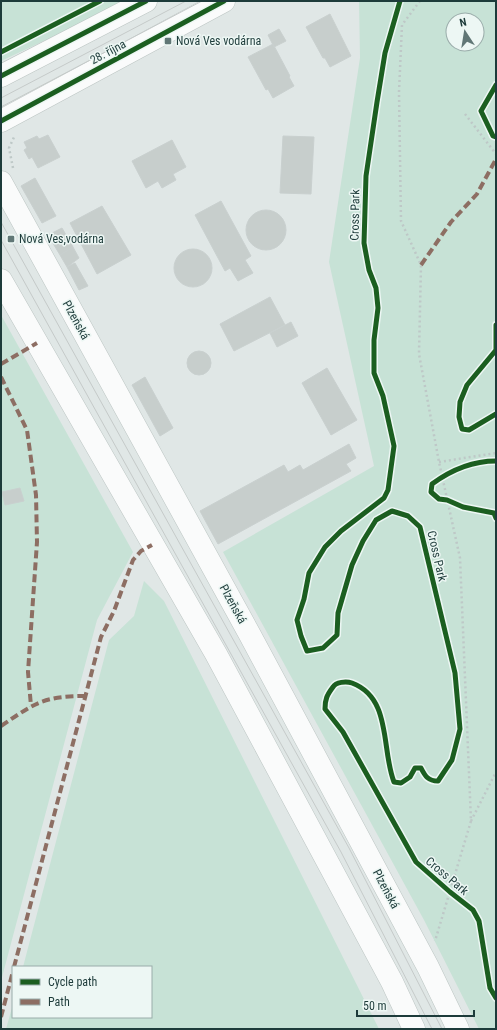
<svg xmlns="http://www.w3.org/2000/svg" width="497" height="1030" viewBox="0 0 497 1030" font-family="'Roboto Condensed',sans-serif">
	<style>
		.green { fill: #c7e2d6; fill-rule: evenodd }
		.building { fill: #c7cecc; stroke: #c9d0cf }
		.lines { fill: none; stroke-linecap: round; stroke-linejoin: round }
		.secondary-casing { stroke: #bcc5c3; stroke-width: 23 }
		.path { stroke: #bec8c7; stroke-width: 2.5; stroke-dasharray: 2 3; stroke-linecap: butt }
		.secondary { stroke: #fafbfb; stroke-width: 22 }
		.tram { stroke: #c5cac9; stroke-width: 1 }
		.quiet { stroke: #8d6e63; stroke-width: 4; stroke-dasharray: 8 4; stroke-linecap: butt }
		.cycleway-casing { stroke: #edf7f4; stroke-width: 8 }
		.cycleway { stroke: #1b5e20; stroke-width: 5 }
		.poi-dot { fill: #617776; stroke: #edf7f4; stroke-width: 1.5 }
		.labels { text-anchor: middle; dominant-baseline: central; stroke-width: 3; stroke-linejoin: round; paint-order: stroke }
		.poi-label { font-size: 12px; fill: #1d3b3a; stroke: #edf7f4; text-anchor: start }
		.street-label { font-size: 12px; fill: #1d3b3a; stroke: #edf7f4 }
	</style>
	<rect width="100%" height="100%" fill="#e0e7e6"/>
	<path class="green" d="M 1,1 L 129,1 L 1,61 Z
		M 359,1 L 496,1 L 496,1029 L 479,1029 L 424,920 L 223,552 L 374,466 L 329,262 L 360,58 ZM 453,20 L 477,20 L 477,44 L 453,44 Z
		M 1,315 L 133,552 L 97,620 L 1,981 Z
		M 144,581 L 164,601 L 379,1029 L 6,1029 L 13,1004 L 13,1017 L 151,1017 L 151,967 L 23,967 L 109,640 L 134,616 Z"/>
	<path class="building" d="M 330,14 L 351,56 L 330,67 L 325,58 L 323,58 L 306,27 Z
		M 279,29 L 286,41 L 274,47 L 268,35 Z
		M 273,44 L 290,76 L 289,77 L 294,86 L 273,98 L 268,89 L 266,90 L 248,57 Z
		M 48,135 L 60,157 L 38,168 L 32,157 L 29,159 L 24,150 L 27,148 L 24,142 L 37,136 L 39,139 Z
		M 283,136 L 314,137 L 311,194 L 280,193 Z
		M 172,140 L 186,167 L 173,174 L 176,180 L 162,188 L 158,181 L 146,188 L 132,161 Z
		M 35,178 L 56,216 L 42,223 L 21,186 Z
		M 221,201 L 251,256 L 245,260 L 253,273 L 238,281 L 230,268 L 225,271 L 195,215 Z
		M 102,206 L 131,255 L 97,274 L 70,223 Z
		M246 230a20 20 0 1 1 40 0a20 20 0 1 1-40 0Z
		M 62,228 L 73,247 L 60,255 L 48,235 Z
		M 73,247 L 79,258 L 67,267 L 60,255 Z
		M174 268a19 19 0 1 1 38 0a19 19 0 1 1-38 0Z
		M 75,263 L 88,286 L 79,290 L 67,267 Z
		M 270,297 L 285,325 L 234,351 L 220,324 Z
		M 291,322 L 298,336 L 277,347 L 270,333 Z
		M187 363a12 12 0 1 1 24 0a12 12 0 1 1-24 0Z
		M 327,368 L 357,420 L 331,435 L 302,383 Z
		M 145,377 L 173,428 L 160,436 L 132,385 Z
		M 349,444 L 356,458 L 346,464 L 351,471 L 218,544 L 200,511 L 284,465 L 288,472 L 300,465 L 303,470 Z
		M 20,488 L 24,501 L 5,505 L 2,492 Z"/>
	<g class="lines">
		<g class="secondary-casing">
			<path id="secondary" d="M 1,76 L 146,1
				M 1,121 L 224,1
				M 1,182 L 250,635 L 428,967 L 458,1029
				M 1,280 L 216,654 L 392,982 L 414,1029"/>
		</g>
		<path class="path" d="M 420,1 L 402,25 L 399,92 L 401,221 L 421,265 L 419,354 L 439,462 L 460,558 L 471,821 L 435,941
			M 465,114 L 496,154
			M 13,168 L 9,148 L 15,135
			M 439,462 L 496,453
			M 471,821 L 496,772"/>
		<use href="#secondary" class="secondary"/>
		<path class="tram" d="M 1,98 L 186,1
			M 1,107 L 202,1
			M 1,222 L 349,848 L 442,1029
			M 1,240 L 341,852 L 432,1029"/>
		<path class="quiet" d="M 421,265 L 451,222 L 477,194 L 496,159
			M 1,364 L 37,343
			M 1,377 L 27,430 L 36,495 L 37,542 L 28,672 L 31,706
			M 1,726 C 35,703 44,696 85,696
			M 14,967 L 101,637 L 114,611 L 133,560 L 141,551 L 152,545
			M 1,1017 L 13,971"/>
		<g class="cycleway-casing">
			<path id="cycleway" d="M 400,1 L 385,53 L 377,102 L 366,176 L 364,243 L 369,270 L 376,288 L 378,308 L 374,340 L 374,373 L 383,396 L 394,446 L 388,490 L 384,498 L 341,531 L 325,547 L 309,573 L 304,599 L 297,620 L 301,636 L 307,651 L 323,648 L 337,635 L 338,613 L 352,565 L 363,541 L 376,520 L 392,511 L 408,516 L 420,527 L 455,673 L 460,729 L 452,760 L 438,781 C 428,781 425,776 421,768 L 415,768 L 410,777 L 401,783 L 394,782 C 381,749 392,698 352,683 C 346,681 336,682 333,687 C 327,695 325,699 325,709 L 343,732 L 416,862 L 450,892 L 473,910 L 479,921 L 490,988 L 496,998
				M 1,52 L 100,1
				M 1,76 L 146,1
				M 496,85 L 481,111 L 493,136 L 496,137
				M 1,121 L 224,1
				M 496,325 L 496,350 L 467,385 L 460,402 L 459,417 L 462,429 L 469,430 L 496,414
				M 496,461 C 472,461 451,470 432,484 L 431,492 L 439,499 L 447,500 L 463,507 L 494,513 L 496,518"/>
		</g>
		<use href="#cycleway" class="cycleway"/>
	</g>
	<g class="poi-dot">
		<rect x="164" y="37" width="8" height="8" rx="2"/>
		<rect x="7" y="235" width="8" height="8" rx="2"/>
	</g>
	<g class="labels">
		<g class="poi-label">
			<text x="176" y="41">Nová Ves vodárna</text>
			<text x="19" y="239">Nová Ves,vodárna</text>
		</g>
		<g class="street-label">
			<text transform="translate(108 52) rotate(-28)">28. října</text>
			<text transform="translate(355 215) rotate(-89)">Cross Park</text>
			<text transform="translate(76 320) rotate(61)">Plzeňská</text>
			<text transform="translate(437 556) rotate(77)">Cross Park</text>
			<text transform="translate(233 604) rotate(61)">Plzeňská</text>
			<text transform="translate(447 876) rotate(40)">Cross Park</text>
			<text transform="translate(386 889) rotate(62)">Plzeňská</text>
		</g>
	</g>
	<rect width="497" height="1030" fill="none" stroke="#1d3b3a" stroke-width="4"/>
	<rect x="12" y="966" width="140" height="52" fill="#edf7f4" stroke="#9aacaa"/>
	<rect x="20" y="979" width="20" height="6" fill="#1b5e20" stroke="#9aacaa"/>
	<text x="48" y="986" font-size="12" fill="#1d3b3a">Cycle path</text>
	<rect x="20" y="999" width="20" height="6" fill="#8d6e63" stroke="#9aacaa"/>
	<text x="48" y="1006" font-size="12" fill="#1d3b3a">Path</text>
	<g transform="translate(465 32) rotate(348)"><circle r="19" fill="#edf7f4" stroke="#9aacaa"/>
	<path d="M0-3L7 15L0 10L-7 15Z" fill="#617776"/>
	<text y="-6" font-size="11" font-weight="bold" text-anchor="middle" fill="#1d3b3a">N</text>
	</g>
	<path d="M357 1010v6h117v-6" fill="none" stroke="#1d3b3a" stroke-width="2"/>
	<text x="363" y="1010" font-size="12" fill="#1d3b3a" stroke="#edf7f4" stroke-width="3" paint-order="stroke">50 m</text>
</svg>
